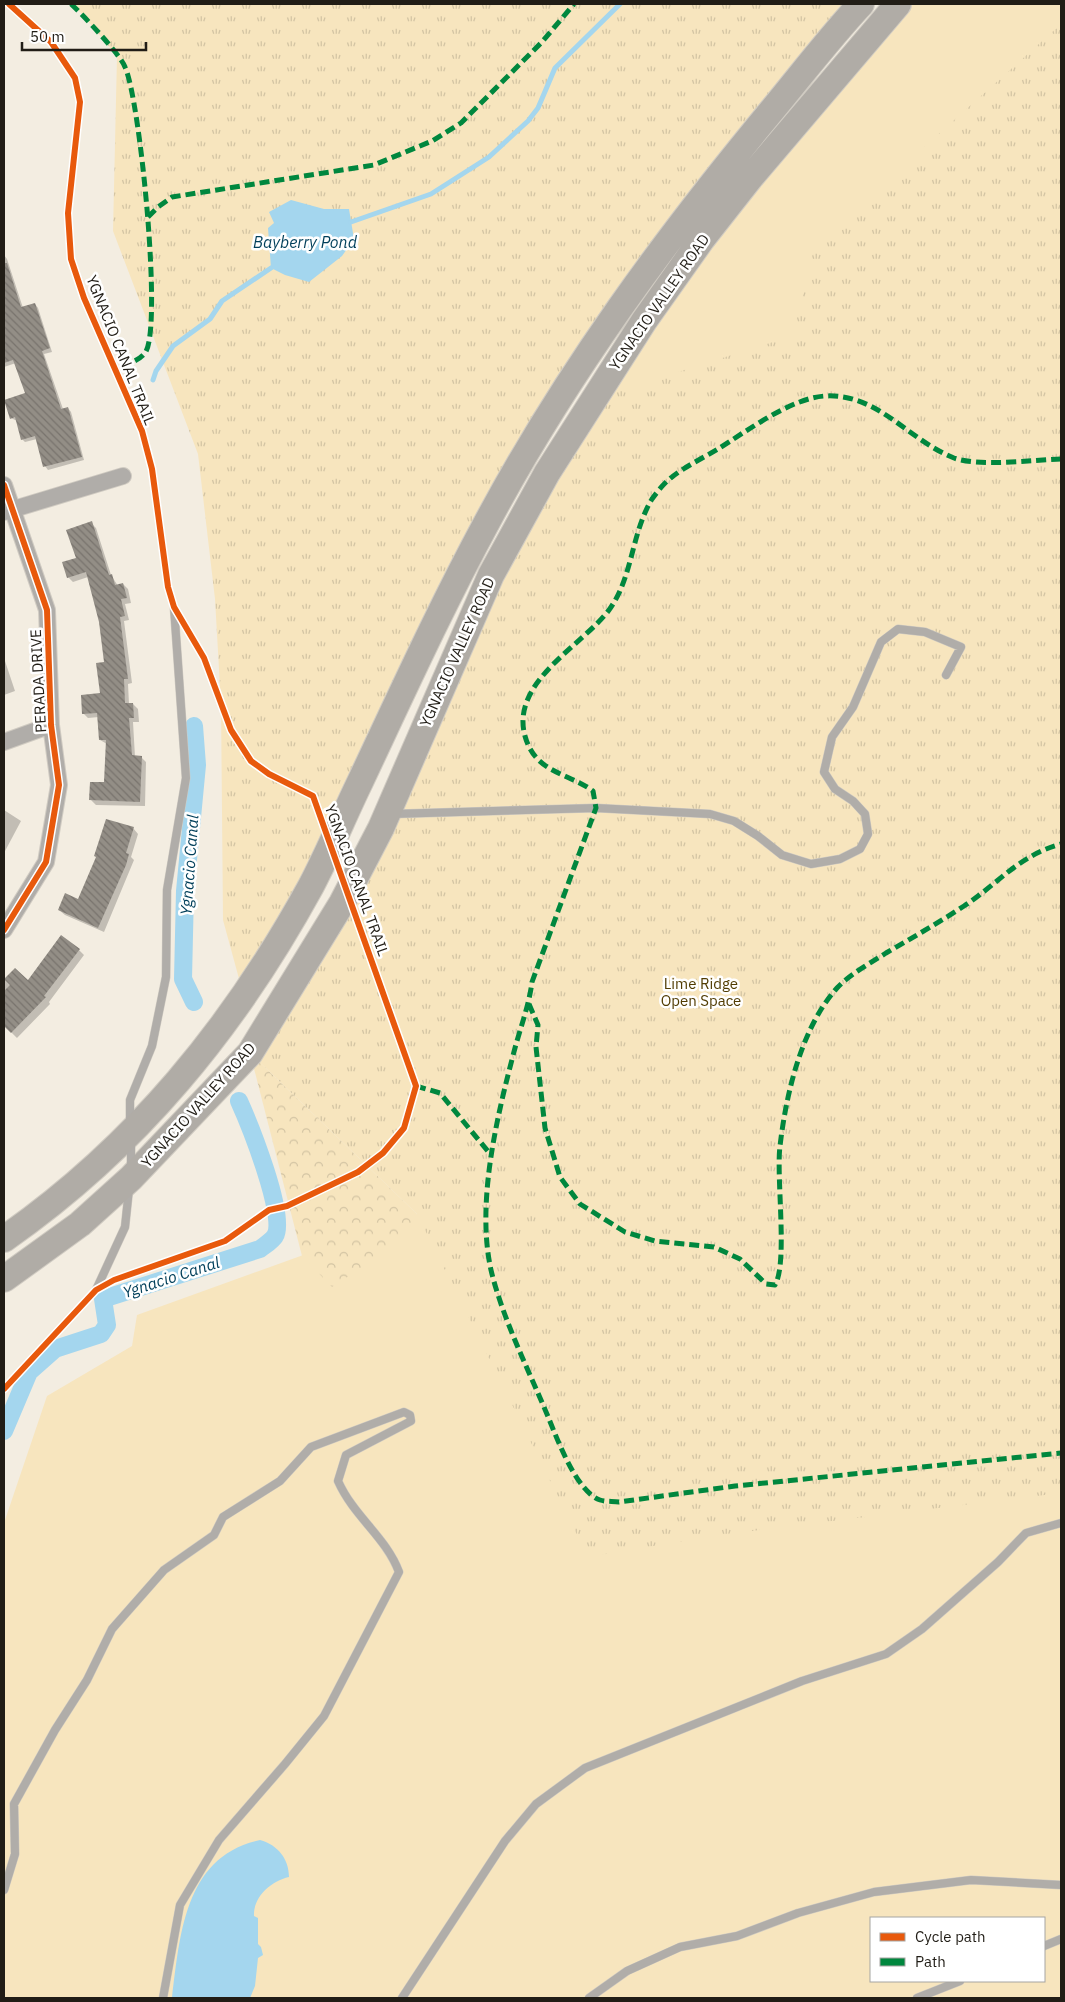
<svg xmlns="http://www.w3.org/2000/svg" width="1065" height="2002" viewBox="0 0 1065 2002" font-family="'IBM Plex Sans',sans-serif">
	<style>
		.grass { fill: #f7e5be; fill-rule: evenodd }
		.forest { fill: url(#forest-crowns) }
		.park { fill: url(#park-tufts) }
		.water { fill: #a4d6ee }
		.shadow { fill: #0003 }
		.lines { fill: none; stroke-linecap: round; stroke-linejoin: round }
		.stream { stroke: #a4d6ee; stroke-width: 5 }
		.canal { stroke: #a4d6ee; stroke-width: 18 }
		.building { fill: url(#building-back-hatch) }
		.service-casing { stroke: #d0cbc2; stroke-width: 9 }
		.minor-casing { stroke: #d0cbc2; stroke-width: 18 }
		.trunk-casing { stroke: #d0cbc2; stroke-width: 28 }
		.service { stroke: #b0ada9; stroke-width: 8 }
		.minor { stroke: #b0ada9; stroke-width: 16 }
		.trunk { stroke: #b0aca6; stroke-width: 26 }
		.quiet { stroke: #00873e; stroke-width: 5; stroke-dasharray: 10 5; stroke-linecap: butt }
		.cycleway-casing { stroke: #fff; stroke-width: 9 }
		.cycleway { stroke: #e8590c; stroke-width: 6 }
		.labels { text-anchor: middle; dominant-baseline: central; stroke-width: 5; stroke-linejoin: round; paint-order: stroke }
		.street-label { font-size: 15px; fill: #211d16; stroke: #fff }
		.park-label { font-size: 15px; fill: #513c03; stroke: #fff }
		.water-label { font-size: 16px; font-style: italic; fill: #003f5a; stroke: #fff }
	</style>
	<defs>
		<pattern id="forest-crowns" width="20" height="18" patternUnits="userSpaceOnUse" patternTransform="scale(1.25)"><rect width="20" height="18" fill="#f7e5be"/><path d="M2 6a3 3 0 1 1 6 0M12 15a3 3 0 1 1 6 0" fill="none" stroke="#d3c4a3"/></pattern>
		<pattern id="park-tufts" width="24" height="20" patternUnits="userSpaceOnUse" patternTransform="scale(1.25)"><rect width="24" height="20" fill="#f7e5be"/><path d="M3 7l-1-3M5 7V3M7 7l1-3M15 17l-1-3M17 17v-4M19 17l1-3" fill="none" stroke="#d3c4a3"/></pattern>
		<pattern id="building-back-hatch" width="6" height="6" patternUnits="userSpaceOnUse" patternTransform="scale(1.25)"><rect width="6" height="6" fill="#938e86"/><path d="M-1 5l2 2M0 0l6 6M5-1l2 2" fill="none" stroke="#78736d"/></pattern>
	</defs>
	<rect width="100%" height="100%" fill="#f3ede1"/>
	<path class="grass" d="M 898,4 L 1061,4 L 1061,1998 L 4,1998 L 4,1523 L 47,1396 L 132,1346 L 137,1315 L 417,1214 L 593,399 ZM 871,1918 L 1044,1918 L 1044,1981 L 871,1981 Z"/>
	<path class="forest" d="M 250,1053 L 417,1214 L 401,1242 L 332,1287 L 302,1256 Z"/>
	<path class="park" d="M 71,4 L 861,4 L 588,355 L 244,997 L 223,920 L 221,704 L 215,599 L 198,454 L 113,231 L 117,56 L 81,13 Z
		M 1061,24 L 1061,1493 L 719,1535 L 588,1557 L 417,1214 L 250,1053 L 295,981 L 491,575 L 593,399 L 792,336 L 815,245 Z"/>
	<path class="water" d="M 291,200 L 324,209 L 349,209 L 354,239 L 342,256 L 309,282 L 285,275 L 271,268 L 268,228 L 274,223 L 269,212 Z
		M 260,1840 C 278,1845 289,1859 289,1877 C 271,1881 253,1897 254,1916 L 258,1918 L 258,1944 L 261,1947 L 263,1955 L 258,1958 L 255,1986 L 250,1998 L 172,1998 C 180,1936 184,1856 260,1840 Z"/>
	<path class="shadow" d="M 4,255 L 7,259 L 23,308 L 35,304 L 38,308 L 52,352 L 44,354 L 63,409 L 68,408 L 71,412 L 84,460 L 48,470 L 45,466 L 37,439 L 25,442 L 22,439 L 17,421 L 11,418 L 26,393 L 16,363 L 4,367 L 4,347 L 9,345 L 4,329 Z
		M 91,523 L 96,528 L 111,575 L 118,586 L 123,584 L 128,589 L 131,603 L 125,604 L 129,620 L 124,621 L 132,683 L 128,684 L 129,704 L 133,704 L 138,709 L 139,722 L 133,722 L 135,757 L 141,757 L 146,762 L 145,806 L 96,805 L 91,800 L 105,784 L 107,744 L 100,740 L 99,717 L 88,718 L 83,713 L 101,695 L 106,663 L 100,622 L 88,577 L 73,582 L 68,577 Z
		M 4,658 L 15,691 L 4,695 Z
		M 4,810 L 21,821 L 4,853 Z
		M 133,828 L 138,834 L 131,857 L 134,860 L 104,932 L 65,915 L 59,910 L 79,900 L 97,857 Z
		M 79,950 L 84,955 L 49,1002 L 50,1004 L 17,1038 L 4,1025 L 4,981 L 15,969 L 28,982 Z"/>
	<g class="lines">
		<path class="stream" d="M 351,222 L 431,194 L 489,157 L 528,121 L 538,108 L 555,68 L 620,4
			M 153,380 L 156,371 L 173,346 L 210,319 L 222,301 L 271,268"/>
		<path class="canal" d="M 194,1002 L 183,979 L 185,891 L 197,765 L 194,726
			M 4,1431 L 29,1372 L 55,1349 L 101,1334 L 107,1325 L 103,1299 L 260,1249 C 265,1245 272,1241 275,1236 C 287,1217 249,1123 239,1101"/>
	</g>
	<path class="building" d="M 4,263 L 7,263 L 21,307 L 35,303 L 50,348 L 42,351 L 61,409 L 68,407 L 82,457 L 43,467 L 35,436 L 21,440 L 15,417 L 10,419 L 4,400 L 25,393 L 13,360 L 4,363 Z
		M 92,521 L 109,575 L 112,574 L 115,585 L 123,583 L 127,598 L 121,599 L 125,616 L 120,617 L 128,679 L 124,679 L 125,703 L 133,703 L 134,718 L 129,718 L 132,755 L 142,756 L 140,802 L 89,800 L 90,782 L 104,782 L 106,740 L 99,740 L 97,713 L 82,714 L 81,695 L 100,693 L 96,663 L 104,662 L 99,622 L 86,572 L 67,578 L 62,562 L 76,558 L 66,530 Z
		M 106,819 L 134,827 L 126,853 L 129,854 L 126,865 L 98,928 L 58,910 L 65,893 L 78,899 L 96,857 L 94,856 Z
		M 61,935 L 80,949 L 44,996 L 46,997 L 11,1033 L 4,1026 L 4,991 L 10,985 L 4,979 L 15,968 L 28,980 Z"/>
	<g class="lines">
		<g class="service-casing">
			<path id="service" d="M 392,814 L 596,808 L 710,814 L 734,821 L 758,836 L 782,855 L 811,864 L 840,859 L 860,849 L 868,834 L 865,814 L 853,801 L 835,789 L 824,772 L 832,737 L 853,707 L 881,642 L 898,629 L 925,632 L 961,647 L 946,675
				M 130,1123 L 130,1100 L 152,1046 L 166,977 L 167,890 L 186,778 L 174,607
				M 131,1142 L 131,1168
				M 96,1290 L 125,1227 L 129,1189
				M 4,1890 L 15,1854 L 14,1804 L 55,1730 L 87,1680 L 112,1629 L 164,1570 L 214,1535 L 223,1517 L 280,1481 L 311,1447 L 404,1412 L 410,1415 L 411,1421 L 346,1455 L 338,1481 C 354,1517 386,1537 399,1572 L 324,1716 L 285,1764 L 219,1840 L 180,1905 L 163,1998
				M 1044,1946 L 1061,1939
				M 402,1998 L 505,1841 L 536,1804 L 585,1768 L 802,1681 L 886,1654 L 922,1629 L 998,1562 L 1026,1533 L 1061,1523
				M 589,1998 L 627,1971 L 680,1947 L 737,1936 L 798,1913 L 874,1892 L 971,1880 L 1061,1885
				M 917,1998 L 960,1981"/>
		</g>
		<g class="minor-casing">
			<path id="minor" d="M 4,485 L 47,610 L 51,725 L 59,785 L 46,862 L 4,930
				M 4,512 L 123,476
				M 4,742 L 51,725"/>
		</g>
		<g class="trunk-casing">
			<path id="trunk" d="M 4,1239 C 136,1147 234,1027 311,886 C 329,852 343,817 360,782 C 401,695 441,607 487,522 C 566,374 666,238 773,109 C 802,74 830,37 861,4
				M 4,1279 L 80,1224 L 131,1178 L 250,1053 L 342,903 L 381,828 L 491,575 L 547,473 L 644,321 L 702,239 L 750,178 L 898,4"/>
		</g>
		<use href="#service" class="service"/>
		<use href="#minor" class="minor"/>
		<use href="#trunk" class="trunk"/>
		<path class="quiet" d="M 71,4 C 82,14 120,54 125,67 C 140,99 163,330 145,353 C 138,362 124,365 114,368
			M 148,217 L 158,207 L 172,197 L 374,165 L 432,141 L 461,123 L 542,42 L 574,4
			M 1061,459 C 1032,460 979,467 954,458 C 908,440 878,393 825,396 C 791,398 747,431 718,449 C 703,458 686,466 672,477 C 665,482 657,492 652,499 C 631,534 633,577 609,610 C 582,646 510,682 525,736 C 535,773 567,772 593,791 L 596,808 L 532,982 C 529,1005 521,1026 515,1048 C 497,1116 474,1209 493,1278 C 506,1326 530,1373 549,1419 C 558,1441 577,1492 600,1500 C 606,1502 613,1501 619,1502 L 735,1486 L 1061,1453
			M 529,1004 L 538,1025 L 536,1047 L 545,1128 L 560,1177 L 580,1204 L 625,1232 L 655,1241 L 714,1247 L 740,1259 L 766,1284 L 775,1285 C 788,1263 776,1177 780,1146 C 786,1095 801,1028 837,988 C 850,974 869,964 886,953 C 912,938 938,923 964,906 C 999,883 1018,856 1061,844
			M 416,1086 L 440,1093 L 491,1155"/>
		<g class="cycleway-casing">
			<path id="cycleway" d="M 4,485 L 47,610 L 51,725 L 59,785 L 46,862 L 4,930
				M 4,1389 L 96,1290 L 114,1280 L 225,1241 L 269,1210 L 287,1206 L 358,1172 L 383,1153 L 404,1128 L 416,1086 L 313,796 L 269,774 L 251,761 L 231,730 L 204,658 L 174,607 L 168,587 L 152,469 L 142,431 L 84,298 L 71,259 L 68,213 L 80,102 L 75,78 L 51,42 L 9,4"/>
		</g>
		<use href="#cycleway" class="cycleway"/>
	</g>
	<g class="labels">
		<g class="street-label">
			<text transform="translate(659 302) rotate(-55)">YGNACIO VALLEY ROAD</text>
			<text transform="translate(121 350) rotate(68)">YGNACIO CANAL TRAIL</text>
			<text transform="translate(457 652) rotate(-66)">YGNACIO VALLEY ROAD</text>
			<text transform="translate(38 681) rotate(-93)">PERADA DRIVE</text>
			<text transform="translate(357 880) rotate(70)">YGNACIO CANAL TRAIL</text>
			<text transform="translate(198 1105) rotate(-48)">YGNACIO VALLEY ROAD</text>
		</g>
		<g class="park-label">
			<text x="701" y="983">Lime Ridge<tspan x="701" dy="17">Open Space</tspan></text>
		</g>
		<g class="water-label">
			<text x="305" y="242">Bayberry Pond</text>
			<text transform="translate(189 865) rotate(-86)">Ygnacio Canal</text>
			<text transform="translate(171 1277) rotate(-18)">Ygnacio Canal</text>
		</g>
	</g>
	<rect width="1065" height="2002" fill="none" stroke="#211d16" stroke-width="10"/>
	<rect x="870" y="1917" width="175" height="65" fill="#ffffff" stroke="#a6a5a2"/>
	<rect x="880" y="1933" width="25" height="8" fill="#e8590c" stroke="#a6a5a2"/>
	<text x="915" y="1942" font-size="15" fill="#211d16">Cycle path</text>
	<rect x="880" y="1958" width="25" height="8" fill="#00873e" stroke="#a6a5a2"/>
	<text x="915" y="1967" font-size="15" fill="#211d16">Path</text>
	<path d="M22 42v8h124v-8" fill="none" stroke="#211d16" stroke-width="2.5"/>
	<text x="30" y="42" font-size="15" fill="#211d16" stroke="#ffffff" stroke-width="4" paint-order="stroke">50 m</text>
</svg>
